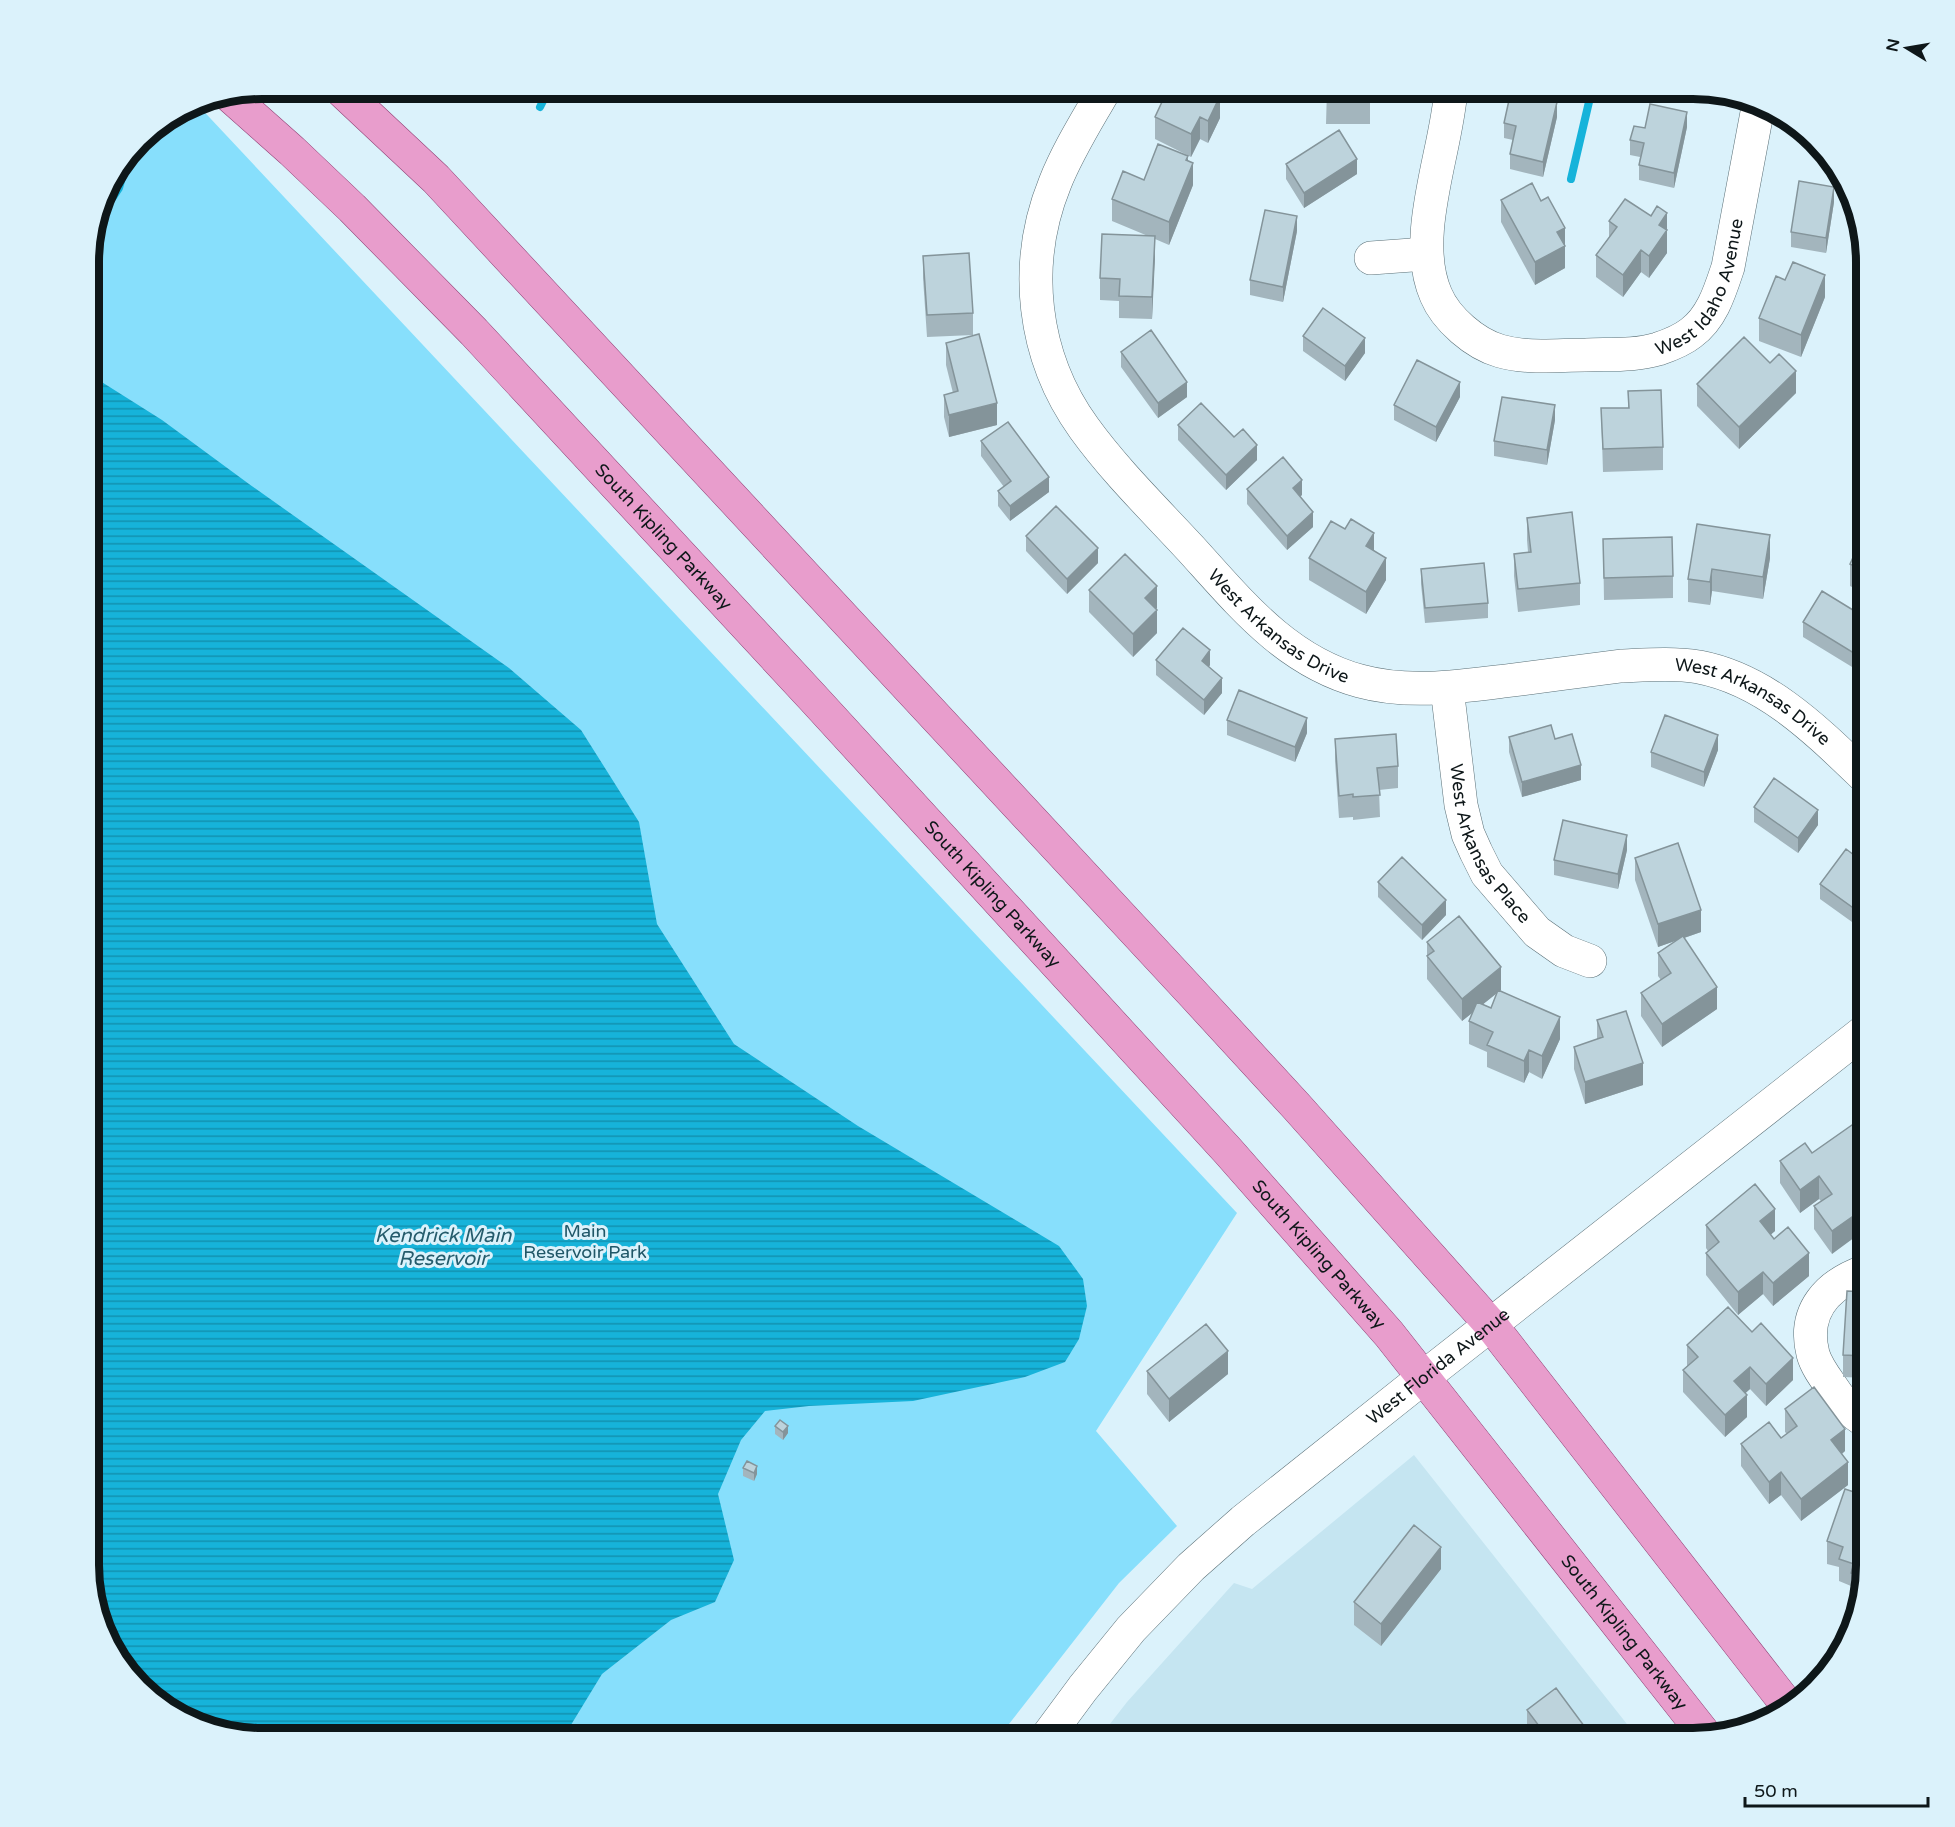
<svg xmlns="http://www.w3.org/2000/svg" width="1955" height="1827" viewBox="0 0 1955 1827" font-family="'Varela Round',sans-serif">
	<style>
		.built { fill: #c5e5f1 }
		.park { fill: #87dffc }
		.water { fill: url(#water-rules) }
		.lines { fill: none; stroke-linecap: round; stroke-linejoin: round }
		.stream { stroke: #16b3da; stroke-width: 8 }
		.minor-casing { stroke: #5b7077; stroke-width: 34 }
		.major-casing { stroke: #914377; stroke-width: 34 }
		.minor { stroke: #fff; stroke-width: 33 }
		.major { stroke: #e89dcc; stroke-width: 33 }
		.wall { fill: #a3b5bd; fill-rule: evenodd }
		.shaded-wall { fill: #84949a }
		.building { fill: #bdd3dc; stroke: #84949a; stroke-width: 1.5 }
		.labels { text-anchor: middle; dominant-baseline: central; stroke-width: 6; stroke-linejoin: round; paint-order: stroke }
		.street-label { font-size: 18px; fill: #0e1719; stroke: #dbf2fb }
		.park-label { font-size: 18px; fill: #205768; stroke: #dbf2fb }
		.water-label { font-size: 20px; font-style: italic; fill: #255c6c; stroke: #dbf2fb }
		.rim { fill: none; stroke: #0e1719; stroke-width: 8 }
	</style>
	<defs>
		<pattern id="water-rules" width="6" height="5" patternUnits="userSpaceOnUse" patternTransform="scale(1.5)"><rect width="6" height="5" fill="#16b3da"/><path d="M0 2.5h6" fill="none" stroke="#1291b0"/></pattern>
	</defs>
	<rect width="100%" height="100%" fill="#dbf2fb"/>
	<path class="built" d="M 1414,1455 L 1638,1738 L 1099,1738 L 1127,1702 L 1234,1583 L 1252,1589 Z"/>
	<path class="park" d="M 195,102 L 1237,1213 L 1096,1431 L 1177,1526 L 1119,1583 L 998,1738 L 262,1738 L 195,1725 L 139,1687 L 102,1632 L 89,1576 L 89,250 L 107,185 L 147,132 Z"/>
	<path class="water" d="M 89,374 L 162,420 L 249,484 L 509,668 L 581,730 L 639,822 L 657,924 L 734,1044 L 858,1126 L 1059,1246 L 1083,1279 L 1087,1306 L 1079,1339 L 1065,1362 L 1025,1377 L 913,1401 L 809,1406 L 765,1411 L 741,1440 L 718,1494 L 734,1560 L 715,1602 L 671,1620 L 602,1674 L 563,1738 L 262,1738 L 195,1725 L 139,1687 L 102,1632 L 89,1576 Z"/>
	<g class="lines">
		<path class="stream" d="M 540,107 L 549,89
			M 1571,179 L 1592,89
			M 113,197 L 119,188 L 128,157"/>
		<g class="minor-casing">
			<g id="minor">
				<path id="s1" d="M 1105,89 C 1088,119 1068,150 1055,183 C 1022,264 1032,356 1084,428 C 1115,471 1155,510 1191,549 C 1240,603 1286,661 1360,681 C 1407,694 1457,687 1505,681 C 1544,676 1582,671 1621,666 C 1647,665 1673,663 1699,667 C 1767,680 1818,732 1866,778"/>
				<path id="s2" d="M 1451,89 C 1447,151 1410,236 1436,295 C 1446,319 1475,344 1500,351 C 1527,359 1557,355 1586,355 C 1609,354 1635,356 1658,349 C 1670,345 1681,341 1691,333 C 1712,318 1720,291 1728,267 L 1759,102"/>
				<path d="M 1371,258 L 1426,254"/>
				<path id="s3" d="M 1447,688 L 1461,805 L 1468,834 L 1476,852 L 1487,874 L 1537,932 L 1564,951 L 1590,961"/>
				<path d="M 1866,1271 C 1828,1284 1802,1311 1813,1354 C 1816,1365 1824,1376 1831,1386 C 1839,1399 1852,1414 1866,1421"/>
				<path id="s4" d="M 1046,1738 L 1083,1688 L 1131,1629 L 1191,1567 L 1243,1521 L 1424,1377 L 1866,1030"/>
			</g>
		</g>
		<g class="major-casing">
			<g id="major">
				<path d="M 340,89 L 436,179 L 1195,996 L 1297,1107 L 1491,1325 L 1788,1706"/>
				<path id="s5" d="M 229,95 L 292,151 L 352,208 L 474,332 L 814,699 L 1228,1151 L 1389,1334 L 1706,1736"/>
			</g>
		</g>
		<use href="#minor" class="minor"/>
		<use href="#major" class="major"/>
	</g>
	<path class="wall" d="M 1222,89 L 1222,98 L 1220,102 L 1220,118 L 1208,143 L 1200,139 L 1191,157 L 1155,139 L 1155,117 Z
		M 1327,89 L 1370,89 L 1370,124 L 1326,124 Z
		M 1654,89 L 1681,89 L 1681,95 L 1654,94 Z
		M 1557,117 L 1543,177 L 1510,169 L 1510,154 L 1513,140 L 1504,138 L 1504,123 Z
		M 1687,127 L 1674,188 L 1639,180 L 1639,165 L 1640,157 L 1630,155 L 1630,140 L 1645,128 Z
		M 1188,161 L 1193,185 L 1169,245 L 1155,239 L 1152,319 L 1119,318 L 1119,301 L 1100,300 L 1100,278 L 1148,236 L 1112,221 L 1112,199 L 1144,180 Z
		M 1286,164 L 1357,174 L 1304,208 L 1286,179 Z
		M 1501,200 L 1541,201 L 1565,228 L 1565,268 L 1535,285 L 1501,222 Z
		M 1834,202 L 1826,253 L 1791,247 L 1791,232 Z
		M 1667,213 L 1667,253 L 1649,278 L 1641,272 L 1623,297 L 1596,277 L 1596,255 L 1609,237 L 1609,221 Z
		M 1297,231 L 1283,302 L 1250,295 L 1250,280 Z
		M 923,256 L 973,313 L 973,335 L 927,337 L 923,278 Z
		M 1785,280 L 1825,297 L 1801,357 L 1759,341 L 1759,318 Z
		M 1303,336 L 1365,353 L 1345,381 L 1303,351 Z
		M 946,343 L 997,425 L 949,437 L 944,417 L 944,395 L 953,393 L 946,365 Z
		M 1121,352 L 1187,397 L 1158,418 L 1121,367 Z
		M 1697,384 L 1796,393 L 1739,449 L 1697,406 Z
		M 1628,391 L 1663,447 L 1663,470 L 1603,472 L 1601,408 L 1628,408 Z
		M 1460,397 L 1436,442 L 1394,420 L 1394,405 Z
		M 1555,420 L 1547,465 L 1494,456 L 1494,441 Z
		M 1178,425 L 1234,437 L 1257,460 L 1226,490 L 1178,440 Z
		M 981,441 L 1049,492 L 1010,521 L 998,506 L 998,491 L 1004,487 L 981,456 Z
		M 1247,489 L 1302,495 L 1300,496 L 1313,527 L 1287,550 L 1247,504 Z
		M 1527,518 L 1580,583 L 1580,605 L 1518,612 L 1514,576 L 1514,554 L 1528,552 L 1527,540 Z
		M 1697,524 L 1770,558 L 1763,599 L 1712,591 L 1710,605 L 1688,602 L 1688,579 Z
		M 1345,529 L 1374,551 L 1386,580 L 1366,614 L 1309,580 L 1309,558 Z
		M 1866,529 L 1866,594 L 1850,586 L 1850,564 Z
		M 1026,536 L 1098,563 L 1067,594 L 1026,551 Z
		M 1603,539 L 1673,576 L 1673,598 L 1604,600 Z
		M 1421,569 L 1488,603 L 1488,618 L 1425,623 L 1421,584 Z
		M 1089,590 L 1157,608 L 1156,609 L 1157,633 L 1133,657 L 1089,612 Z
		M 1866,618 L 1857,670 L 1803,637 L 1803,622 Z
		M 1156,660 L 1210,665 L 1209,667 L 1222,693 L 1204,715 L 1156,675 Z
		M 1227,720 L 1307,733 L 1295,762 L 1227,735 Z
		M 1509,737 L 1581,780 L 1522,797 L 1509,752 Z
		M 1335,739 L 1398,766 L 1398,788 L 1379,790 L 1380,817 L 1353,820 L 1353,817 L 1339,818 L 1335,761 Z
		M 1718,750 L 1704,787 L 1651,767 L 1651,752 Z
		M 1754,807 L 1818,825 L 1798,853 L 1754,822 Z
		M 1627,850 L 1618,889 L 1554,875 L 1554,860 Z
		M 1635,858 L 1701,932 L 1684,938 L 1717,1009 L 1662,1047 L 1641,1016 L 1641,993 L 1661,980 L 1658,976 L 1658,953 L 1677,940 L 1658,947 L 1635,880 Z
		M 1866,864 L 1866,932 L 1820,899 L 1820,884 Z
		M 1378,882 L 1446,915 L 1422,940 L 1378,897 Z
		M 1427,942 L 1501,990 L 1500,990 L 1560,1039 L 1542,1079 L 1529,1072 L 1524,1083 L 1487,1067 L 1487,1052 L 1469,1044 L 1469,1021 L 1472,1013 L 1462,1021 L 1427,979 ZM 1497,992 L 1491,1008 L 1483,1004 Z
		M 1597,1020 L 1643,1085 L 1585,1104 L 1574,1069 L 1574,1047 L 1597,1039 Z
		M 1852,1125 L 1832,1254 L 1814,1229 L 1814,1206 L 1821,1201 L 1819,1199 L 1800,1213 L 1780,1183 L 1780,1161 L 1812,1153 Z
		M 1706,1225 L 1775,1231 L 1770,1235 L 1809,1276 L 1773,1306 L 1763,1294 L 1738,1315 L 1706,1275 L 1706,1253 L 1708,1251 L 1706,1248 Z
		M 1866,1292 L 1866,1378 L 1843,1377 L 1843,1355 Z
		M 1687,1345 L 1793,1380 L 1766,1406 L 1750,1389 L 1745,1393 L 1747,1417 L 1725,1437 L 1683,1392 L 1683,1370 L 1687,1366 Z
		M 1147,1371 L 1228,1374 L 1169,1422 L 1147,1394 Z
		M 1785,1409 L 1845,1451 L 1842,1454 L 1848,1485 L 1801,1521 L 1781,1495 L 1769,1504 L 1741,1466 L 1741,1444 L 1781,1438 L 1787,1434 L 1785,1432 Z
		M 775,1426 L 788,1433 L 783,1440 L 775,1434 Z
		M 743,1468 L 757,1474 L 754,1481 L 743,1476 Z
		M 1845,1489 L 1866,1565 L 1860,1598 L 1851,1595 L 1851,1586 L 1839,1581 L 1839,1567 L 1827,1564 L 1827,1541 Z
		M 1441,1569 L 1381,1646 L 1354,1625 L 1354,1602 Z
		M 1527,1710 L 1593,1738 L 1537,1738 L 1527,1725 Z"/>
	<path class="shaded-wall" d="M 1216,89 L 1222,89 L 1222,98 L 1220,102 L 1220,118 L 1208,143 L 1208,121 L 1214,93 Z
		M 1557,102 L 1557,117 L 1543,177 L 1543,162 Z
		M 1687,112 L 1687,127 L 1674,188 L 1674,173 Z
		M 1200,117 L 1200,139 L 1191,157 L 1191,134 Z
		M 1188,156 L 1188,176 L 1193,163 L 1193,185 L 1169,245 L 1169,222 Z
		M 1357,159 L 1357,174 L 1304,208 L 1304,193 Z
		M 1834,187 L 1834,202 L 1826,253 L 1826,238 Z
		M 1667,213 L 1667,253 L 1649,278 L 1649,256 L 1659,225 Z
		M 1297,216 L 1297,231 L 1283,302 L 1283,287 Z
		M 1565,228 L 1565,268 L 1535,285 L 1535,262 L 1557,232 Z
		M 1155,236 L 1155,259 L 1152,319 L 1152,297 Z
		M 1641,250 L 1641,272 L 1623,297 L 1623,275 Z
		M 1825,275 L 1825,297 L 1801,357 L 1801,335 Z
		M 1365,338 L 1365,353 L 1345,381 L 1345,366 Z
		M 1796,371 L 1796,393 L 1739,449 L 1739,427 Z
		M 1187,382 L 1187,397 L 1158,418 L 1158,403 Z
		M 1460,382 L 1460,397 L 1436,442 L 1436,427 Z
		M 997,403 L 997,425 L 949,437 L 949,415 Z
		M 1555,405 L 1555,420 L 1547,465 L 1547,450 Z
		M 1257,445 L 1257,460 L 1226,490 L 1226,475 Z
		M 1049,477 L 1049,492 L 1010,521 L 1010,506 Z
		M 1302,480 L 1302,495 L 1293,503 L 1293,488 Z
		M 1313,512 L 1313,527 L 1287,550 L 1287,536 Z
		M 1374,533 L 1374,556 L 1366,546 Z
		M 1770,535 L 1770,558 L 1763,599 L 1763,577 Z
		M 1098,548 L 1098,563 L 1067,594 L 1067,579 Z
		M 1386,558 L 1386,580 L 1366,614 L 1366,592 Z
		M 1712,569 L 1712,591 L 1710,605 L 1710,582 Z
		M 1157,586 L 1157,608 L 1145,620 L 1145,598 Z
		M 1157,610 L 1157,633 L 1133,657 L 1133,634 Z
		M 1866,639 L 1866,654 L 1857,670 L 1857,655 Z
		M 1210,650 L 1210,665 L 1202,676 L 1202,661 Z
		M 1222,678 L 1222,693 L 1204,715 L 1204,700 Z
		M 1307,718 L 1307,733 L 1295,762 L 1295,747 Z
		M 1718,735 L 1718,750 L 1704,787 L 1704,772 Z
		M 1581,765 L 1581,780 L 1522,797 L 1522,782 Z
		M 1818,810 L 1818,825 L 1798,853 L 1798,838 Z
		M 1627,835 L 1627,850 L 1618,889 L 1618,874 Z
		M 1446,900 L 1446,915 L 1422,940 L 1422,925 Z
		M 1701,910 L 1701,932 L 1658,947 L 1658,924 Z
		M 1501,967 L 1501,990 L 1462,1021 L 1462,999 Z
		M 1717,987 L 1717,1009 L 1662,1047 L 1662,1024 Z
		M 1560,1017 L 1560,1039 L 1542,1079 L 1542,1056 Z
		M 1529,1050 L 1529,1072 L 1524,1083 L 1524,1061 Z
		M 1643,1063 L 1643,1085 L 1585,1104 L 1585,1082 Z
		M 1819,1176 L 1819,1199 L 1800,1213 L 1800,1190 Z
		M 1866,1189 L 1866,1229 L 1832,1254 L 1832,1231 Z
		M 1775,1209 L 1775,1231 L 1760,1244 L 1760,1221 Z
		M 1809,1253 L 1809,1276 L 1773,1306 L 1773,1283 Z
		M 1763,1272 L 1763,1294 L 1738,1315 L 1738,1292 Z
		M 1228,1351 L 1228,1374 L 1169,1422 L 1169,1399 Z
		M 1793,1358 L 1793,1380 L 1766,1406 L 1766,1384 Z
		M 1750,1367 L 1750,1389 L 1734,1404 L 1734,1381 Z
		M 1747,1395 L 1747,1417 L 1725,1437 L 1725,1415 Z
		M 788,1426 L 788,1433 L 783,1440 L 783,1432 Z
		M 1845,1429 L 1845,1451 L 1831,1462 L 1831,1440 Z
		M 1848,1462 L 1848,1485 L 1801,1521 L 1801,1499 Z
		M 757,1466 L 757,1474 L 754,1481 L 754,1473 Z
		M 1781,1472 L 1781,1495 L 1769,1504 L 1769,1482 Z
		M 1441,1547 L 1441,1569 L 1381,1646 L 1381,1624 Z"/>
	<path class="building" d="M 1168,89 L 1216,89 L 1214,93 L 1220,96 L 1208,121 L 1200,117 L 1191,134 L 1155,117 Z
		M 1327,89 L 1370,89 L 1370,102 L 1326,101 Z
		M 1511,91 L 1557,102 L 1543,162 L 1510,154 L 1516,126 L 1504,123 Z
		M 1650,104 L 1687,112 L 1674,173 L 1639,165 L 1644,143 L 1630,140 L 1634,126 L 1645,128 Z
		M 1339,130 L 1357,159 L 1304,193 L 1286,164 Z
		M 1158,144 L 1188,156 L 1186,160 L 1193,163 L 1169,222 L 1112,199 L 1123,171 L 1144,180 Z
		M 1799,181 L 1834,187 L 1826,238 L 1791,232 Z
		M 1532,183 L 1541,201 L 1548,197 L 1565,228 L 1557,232 L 1565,246 L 1535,262 L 1501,200 Z
		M 1625,199 L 1651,216 L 1657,206 L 1667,213 L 1659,225 L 1667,230 L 1649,256 L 1641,250 L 1623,275 L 1596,255 L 1617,227 L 1609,221 Z
		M 1265,210 L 1297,216 L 1283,287 L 1250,280 Z
		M 1102,234 L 1155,236 L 1152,297 L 1119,296 L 1120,279 L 1100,278 Z
		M 969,253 L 973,313 L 927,315 L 923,256 Z
		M 1793,262 L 1825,275 L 1801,335 L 1759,318 L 1776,276 L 1785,280 Z
		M 1323,308 L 1365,338 L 1345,366 L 1303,336 Z
		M 1151,330 L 1187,382 L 1158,403 L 1121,352 Z
		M 979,334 L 997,403 L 949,415 L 944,395 L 958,391 L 946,343 Z
		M 1744,337 L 1770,363 L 1779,354 L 1796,371 L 1739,427 L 1697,384 Z
		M 1417,360 L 1460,382 L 1436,427 L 1394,405 Z
		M 1661,390 L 1663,447 L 1603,449 L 1601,408 L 1629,408 L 1628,391 Z
		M 1502,397 L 1555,405 L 1547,450 L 1494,441 Z
		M 1201,403 L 1234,437 L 1243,429 L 1257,445 L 1226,475 L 1178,425 Z
		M 1008,422 L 1049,477 L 1010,506 L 998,491 L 1011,481 L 981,441 Z
		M 1283,457 L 1302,480 L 1293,488 L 1313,512 L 1287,536 L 1247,489 Z
		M 1056,506 L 1098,548 L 1067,579 L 1026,536 Z
		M 1572,512 L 1580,583 L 1518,589 L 1514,554 L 1531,552 L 1527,518 Z
		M 1351,519 L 1374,533 L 1366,546 L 1386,558 L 1366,592 L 1309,558 L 1331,521 L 1345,529 Z
		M 1697,524 L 1770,535 L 1763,577 L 1712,569 L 1710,582 L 1688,579 Z
		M 1866,529 L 1866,571 L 1850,564 Z
		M 1672,537 L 1673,576 L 1604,578 L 1603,539 Z
		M 1125,554 L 1157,586 L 1145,598 L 1157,610 L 1133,634 L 1089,590 Z
		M 1484,563 L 1488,603 L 1425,608 L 1421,569 Z
		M 1822,591 L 1866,618 L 1866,639 L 1857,655 L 1803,622 Z
		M 1183,628 L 1210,650 L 1202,661 L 1222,678 L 1204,700 L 1156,660 Z
		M 1239,690 L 1307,718 L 1295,747 L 1227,720 Z
		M 1665,715 L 1718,735 L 1704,772 L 1651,752 Z
		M 1551,725 L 1555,739 L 1572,734 L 1581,765 L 1522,782 L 1509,737 Z
		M 1396,734 L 1398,766 L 1377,768 L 1380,795 L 1353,797 L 1353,794 L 1339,796 L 1335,739 Z
		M 1774,778 L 1818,810 L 1798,838 L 1754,807 Z
		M 1563,820 L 1627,835 L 1618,874 L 1554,860 Z
		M 1678,843 L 1701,910 L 1658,924 L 1635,858 Z
		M 1846,849 L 1866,864 L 1866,917 L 1820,884 Z
		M 1402,857 L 1446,900 L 1422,925 L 1378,882 Z
		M 1459,916 L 1501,967 L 1462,999 L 1427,956 L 1434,951 L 1427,942 Z
		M 1683,936 L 1717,987 L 1662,1024 L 1641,993 L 1671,973 L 1658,953 Z
		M 1498,990 L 1560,1017 L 1542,1056 L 1529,1050 L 1524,1061 L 1487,1045 L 1493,1032 L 1469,1021 L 1477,1002 L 1491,1008 Z
		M 1626,1011 L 1643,1063 L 1585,1082 L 1574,1047 L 1603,1037 L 1597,1020 Z
		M 1852,1125 L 1866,1145 L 1866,1189 L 1865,1190 L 1866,1191 L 1866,1207 L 1832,1231 L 1814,1206 L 1832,1194 L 1819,1176 L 1800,1190 L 1780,1161 L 1805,1143 L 1812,1153 Z
		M 1755,1184 L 1775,1209 L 1760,1221 L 1774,1239 L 1788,1227 L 1809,1253 L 1773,1283 L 1763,1272 L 1738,1292 L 1706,1253 L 1719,1242 L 1706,1225 Z
		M 1847,1291 L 1866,1292 L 1866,1356 L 1843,1355 Z
		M 1728,1307 L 1752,1332 L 1761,1323 L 1793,1358 L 1766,1384 L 1750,1367 L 1734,1381 L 1747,1395 L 1725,1415 L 1683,1370 L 1698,1357 L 1687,1345 Z
		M 1206,1324 L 1228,1351 L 1169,1399 L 1147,1371 Z
		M 1814,1387 L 1845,1429 L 1831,1440 L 1848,1462 L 1801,1499 L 1781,1472 L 1769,1482 L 1741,1444 L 1769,1422 L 1781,1438 L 1797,1426 L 1785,1409 Z
		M 780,1420 L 788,1426 L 783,1432 L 775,1426 Z
		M 747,1461 L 757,1466 L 754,1473 L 743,1468 Z
		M 1845,1489 L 1866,1496 L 1866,1565 L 1864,1577 L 1851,1573 L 1854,1564 L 1839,1559 L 1843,1547 L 1827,1541 Z
		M 1414,1525 L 1441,1547 L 1381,1624 L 1354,1602 Z
		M 1556,1688 L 1593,1738 L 1548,1738 L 1527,1710 Z"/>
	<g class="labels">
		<g class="street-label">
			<text stroke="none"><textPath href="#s2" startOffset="536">West Idaho Avenue</textPath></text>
			<text stroke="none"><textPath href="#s5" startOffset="620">South Kipling Parkway</textPath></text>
			<text stroke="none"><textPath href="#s1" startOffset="644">West Arkansas Drive</textPath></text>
			<text stroke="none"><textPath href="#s1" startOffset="1148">West Arkansas Drive</textPath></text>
			<text stroke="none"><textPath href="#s3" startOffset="165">West Arkansas Place</textPath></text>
			<text stroke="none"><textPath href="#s5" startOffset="1106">South Kipling Parkway</textPath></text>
			<text stroke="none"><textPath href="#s5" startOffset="1592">South Kipling Parkway</textPath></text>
			<text stroke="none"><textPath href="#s4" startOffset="543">West Florida Avenue</textPath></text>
			<text stroke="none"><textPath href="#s5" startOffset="2078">South Kipling Parkway</textPath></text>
		</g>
		<g class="park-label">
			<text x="585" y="1231">Main<tspan x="585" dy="21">Reservoir Park</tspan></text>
		</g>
		<g class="water-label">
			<text x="443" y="1236">Kendrick Main<tspan x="443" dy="23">Reservoir</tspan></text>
		</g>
	</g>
	<path d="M0 0H1955V1827H0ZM262 99H1693A163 163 0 0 1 1856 262V1565A163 163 0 0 1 1693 1728H262A163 163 0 0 1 99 1565V262A163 163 0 0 1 262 99Z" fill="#dbf2fb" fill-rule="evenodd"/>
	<path class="rim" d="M262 99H1693A163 163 0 0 1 1856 262V1565A163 163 0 0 1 1693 1728H262A163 163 0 0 1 99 1565V262A163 163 0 0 1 262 99Z"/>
	<g transform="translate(1907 48) rotate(281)" stroke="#dbf2fb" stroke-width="4.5" paint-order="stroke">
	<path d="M0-4.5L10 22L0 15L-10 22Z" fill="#0e1719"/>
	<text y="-9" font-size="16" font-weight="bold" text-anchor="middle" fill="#0e1719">N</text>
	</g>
	<path d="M1745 1797v9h183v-9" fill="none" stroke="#0e1719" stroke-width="3"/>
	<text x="1754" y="1797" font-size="18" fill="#0e1719" stroke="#dbf2fb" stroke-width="4.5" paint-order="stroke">50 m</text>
</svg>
